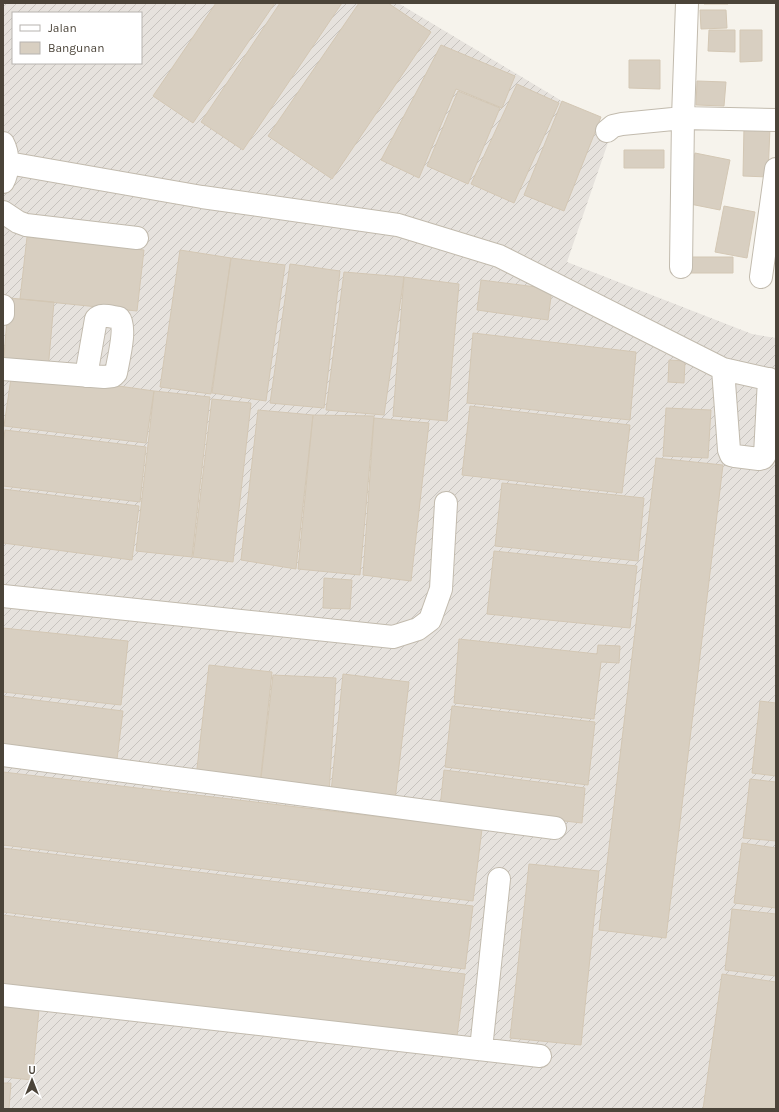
<svg xmlns="http://www.w3.org/2000/svg" width="779" height="1112" viewBox="0 0 779 1112" font-family="Karla,sans-serif">
	<style>
		.industrial { fill: url(#industrial-furrows); fill-rule: evenodd }
		.building { fill: #d8cfc1; stroke: #d3c7b4 }
		.lines { fill: none; stroke-linecap: round; stroke-linejoin: round }
		.minor-casing { stroke: #c2bbae; stroke-width: 24 }
		.minor { stroke: #fff; stroke-width: 22 }
	</style>
	<defs>
		<pattern id="industrial-furrows" width="10" height="10" patternUnits="userSpaceOnUse"><rect width="10" height="10" fill="#e6e2dd"/><path d="M-1 1l2-2M0 10L10 0M9 11l2-2" fill="none" stroke="#c7c3be"/></pattern>
	</defs>
	<rect width="100%" height="100%" fill="#f6f3ec"/>
	<path class="industrial" d="M 3,3 L 398,3 L 612,131 L 567,262 L 752,334 L 776,338 L 776,1109 L 3,1109 ZM 13,13 L 141,13 L 141,63 L 13,63 Z"/>
	<path class="building" d="M 216,3 L 275,3 L 193,123 L 153,96 Z
		M 280,3 L 342,3 L 243,150 L 201,122 Z
		M 359,3 L 388,3 L 431,32 L 332,179 L 268,136 Z
		M 704,3 L 728,3 L 728,4 L 704,4 Z
		M 700,10 L 726,10 L 727,28 L 701,29 Z
		M 709,30 L 735,30 L 735,52 L 708,51 Z
		M 740,30 L 762,30 L 762,61 L 740,62 Z
		M 441,45 L 515,76 L 502,108 L 456,89 L 419,178 L 381,160 Z
		M 629,60 L 660,60 L 660,89 L 629,88 Z
		M 697,81 L 726,82 L 724,106 L 696,105 Z
		M 517,84 L 559,103 L 514,203 L 471,184 Z
		M 458,91 L 500,108 L 468,184 L 427,166 Z
		M 562,101 L 601,117 L 564,211 L 524,195 Z
		M 744,126 L 770,127 L 768,177 L 743,176 Z
		M 624,150 L 664,150 L 664,168 L 624,168 Z
		M 695,153 L 730,160 L 720,210 L 685,203 Z
		M 724,206 L 755,212 L 747,258 L 715,252 Z
		M 27,237 L 144,250 L 137,311 L 20,299 Z
		M 180,250 L 231,258 L 211,394 L 160,387 Z
		M 685,257 L 733,257 L 733,273 L 685,273 Z
		M 231,258 L 285,265 L 266,401 L 212,393 Z
		M 290,264 L 340,271 L 324,408 L 270,403 Z
		M 344,272 L 404,277 L 384,415 L 326,410 Z
		M 404,277 L 459,284 L 447,421 L 393,416 Z
		M 481,280 L 552,289 L 548,320 L 477,310 Z
		M 9,298 L 54,302 L 48,370 L 3,366 Z
		M 473,333 L 636,352 L 630,420 L 467,403 Z
		M 669,360 L 685,361 L 684,383 L 668,382 Z
		M 12,371 L 154,391 L 146,443 L 4,426 Z
		M 154,391 L 210,397 L 192,557 L 136,551 Z
		M 212,399 L 251,403 L 233,562 L 193,557 Z
		M 470,406 L 630,425 L 622,493 L 462,475 Z
		M 666,408 L 711,410 L 708,458 L 663,456 Z
		M 258,410 L 313,415 L 296,569 L 241,560 Z
		M 313,415 L 374,416 L 360,575 L 298,569 Z
		M 374,418 L 429,423 L 411,581 L 363,575 Z
		M 5,430 L 146,447 L 140,502 L 3,486 L 3,444 Z
		M 656,458 L 723,465 L 666,938 L 599,930 Z
		M 502,483 L 644,498 L 638,561 L 495,546 Z
		M 3,489 L 139,506 L 132,560 L 3,543 Z
		M 494,551 L 637,566 L 630,628 L 487,614 Z
		M 324,578 L 352,580 L 350,609 L 323,608 Z
		M 3,628 L 128,641 L 121,705 L 3,692 Z
		M 459,639 L 597,654 L 598,645 L 620,646 L 619,663 L 601,662 L 594,719 L 454,703 Z
		M 209,665 L 272,672 L 260,784 L 196,777 Z
		M 343,674 L 409,682 L 395,800 L 331,792 Z
		M 273,675 L 336,678 L 329,794 L 260,787 Z
		M 3,696 L 123,711 L 116,767 L 3,752 Z
		M 760,701 L 776,703 L 776,776 L 752,773 Z
		M 452,706 L 595,722 L 588,785 L 445,767 Z
		M 444,770 L 585,788 L 582,823 L 440,807 Z
		M 3,772 L 482,829 L 473,901 L 3,845 Z
		M 750,779 L 776,782 L 776,841 L 743,838 Z
		M 742,843 L 776,848 L 776,908 L 734,903 Z
		M 3,848 L 473,906 L 465,969 L 3,912 Z
		M 529,864 L 599,871 L 581,1045 L 510,1038 Z
		M 732,909 L 776,914 L 776,976 L 725,970 Z
		M 3,915 L 465,974 L 456,1044 L 3,987 Z
		M 722,974 L 776,982 L 776,1109 L 703,1109 Z
		M 3,1006 L 39,1010 L 32,1080 L 3,1077 Z
		M 3,1083 L 11,1083 L 9,1109 L 3,1109 Z"/>
	<g class="lines">
		<g class="minor-casing">
			<path id="minor" d="M 607,131 L 613,126 L 622,124 L 683,118 L 776,120
				M 3,143 C 9,154 9,171 3,182
				M 8,163 L 202,197 L 398,225 L 499,256 L 723,369 L 776,381
				M 3,212 L 18,222 L 26,225 L 137,238
				M 681,267 L 683,118 L 687,3
				M 761,277 L 776,169
				M 3,306 L 3,314
				M 3,369 L 104,377 L 113,376 L 116,373 C 118,361 127,327 119,318 C 111,317 101,313 96,319 L 86,376
				M 723,369 L 729,450 L 731,455 L 735,456 L 759,459 L 763,458 L 765,455 L 769,379
				M 3,596 L 393,637 L 418,629 L 430,620 L 441,589 L 446,503
				M 3,755 L 555,828
				M 3,995 L 540,1056
				M 481,1049 L 499,879"/>
		</g>
		<use href="#minor" class="minor"/>
	</g>
	<rect width="779" height="1112" fill="none" stroke="#4b4439" stroke-width="8"/>
	<rect x="12" y="12" width="130" height="52" fill="#ffffff" stroke="#b7b4b0"/>
	<rect x="20" y="25" width="20" height="6" fill="#ffffff" stroke="#b7b4b0"/>
	<text x="48" y="32" font-size="12" fill="#4b4439">Jalan</text>
	<rect x="20" y="42" width="20" height="12" fill="#d8cfc1" stroke="#b7b4b0"/>
	<text x="48" y="52" font-size="12" fill="#4b4439">Bangunan</text>
	<g transform="translate(32 1080)" stroke="#ffffff" stroke-width="3" paint-order="stroke">
	<path d="M0-3L7 15L0 10L-7 15Z" fill="#4b4439"/>
	<text y="-6" font-size="11" font-weight="bold" text-anchor="middle" fill="#4b4439">U</text>
	</g>
</svg>
